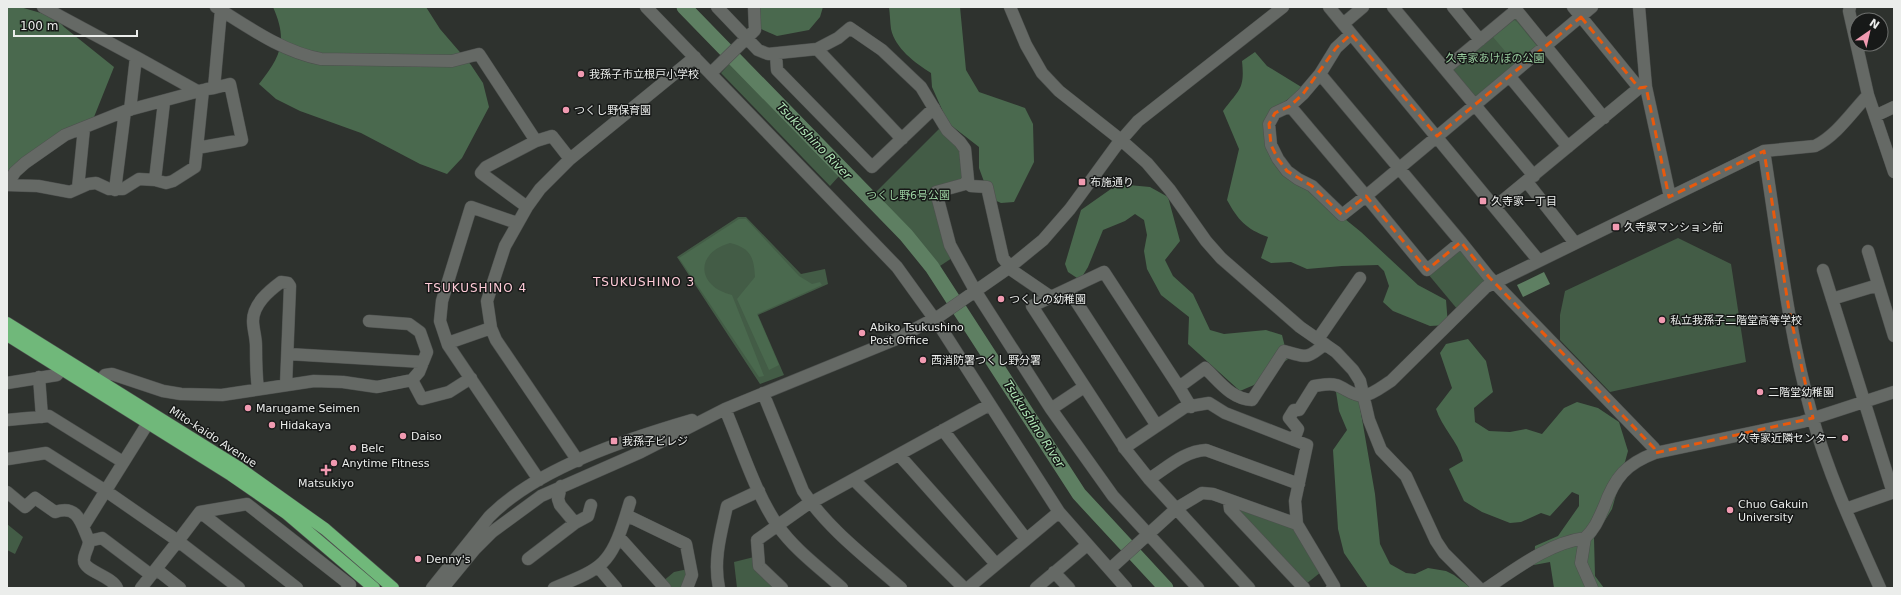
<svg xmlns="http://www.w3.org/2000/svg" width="1901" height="595" viewBox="0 0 1901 595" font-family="'DejaVu Sans','Noto Sans JP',sans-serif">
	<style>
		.green { fill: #435c46 }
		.forest { fill: #4a694e }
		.water { fill: #5e7f62 }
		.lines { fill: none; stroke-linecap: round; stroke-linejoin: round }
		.river { stroke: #5e7f62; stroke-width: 15 }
		.minor-casing { stroke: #4d504e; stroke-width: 13 }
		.highway-casing { stroke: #4d504e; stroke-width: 13 }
		.minor { stroke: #656965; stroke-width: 12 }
		.highway { stroke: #70b87a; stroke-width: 12 }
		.marked { fill: none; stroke: #e8590c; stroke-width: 3; stroke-dasharray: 8 5; stroke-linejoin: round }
		.poi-dot { fill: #f19ab1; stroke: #171918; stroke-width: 1.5 }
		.labels { text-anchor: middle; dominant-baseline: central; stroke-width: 3; stroke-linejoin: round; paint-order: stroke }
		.park-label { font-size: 11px; fill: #9bd1a1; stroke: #171918 }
		.poi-label { font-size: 11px; fill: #ebedeb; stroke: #171918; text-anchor: start }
		.street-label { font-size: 11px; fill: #ebedeb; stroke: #171918 }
		.water-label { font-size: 12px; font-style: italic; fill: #b2e9b8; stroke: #171918 }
		.neighbourhood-label { font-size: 12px; letter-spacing: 1px; fill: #fecbd7; stroke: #171918 }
	</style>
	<rect width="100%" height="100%" fill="#2e322e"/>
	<path class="green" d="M 1513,18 L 1518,19 L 1538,43 L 1538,47 L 1477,98 L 1473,97 L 1452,72 L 1452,68 Z
		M 731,62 L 840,175 L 830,186 L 721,73 Z
		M 941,127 L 959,146 L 964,178 L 962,181 L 931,188 L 937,214 L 952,258 L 937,268 L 901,223 L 873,195 Z
		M 738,217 L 746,217 L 801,274 L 825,269 L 828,284 L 758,315 L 784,375 L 760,384 L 677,257 Z
		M 1678,238 L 1731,264 L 1746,362 L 1610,392 L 1560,340 L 1560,315 L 1565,291 Z
		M 1458,248 L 1488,280 L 1458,310 L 1428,274 Z
		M 1241,508 L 1293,527 L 1321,572 L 1306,584 L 1237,511 Z
		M 7,524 L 23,537 L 15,554 L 7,550 Z
		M 754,557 L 778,588 L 737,588 L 734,562 Z
		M 688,569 L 685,588 L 668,588 L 662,582 L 674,572 Z"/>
	<path class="forest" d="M 7,7 L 20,7 L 55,17 L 64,27 L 114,67 L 94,117 L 7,178 Z
		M 273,7 L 426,7 L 440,29 L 471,65 L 483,83 L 489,107 L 462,158 L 447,174 L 420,164 L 361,133 L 300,111 L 276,99 L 259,84 C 281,56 288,41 273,7 Z
		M 759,7 L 823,7 L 820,17 L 809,30 L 777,36 L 761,29 Z
		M 889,7 L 960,7 L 966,70 L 979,92 L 1025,108 L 1033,124 L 1034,162 L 1014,202 L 1001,203 L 990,198 L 979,168 L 979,147 L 948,123 L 932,87 L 931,73 C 915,63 895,48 891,29 C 890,22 890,14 889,7 Z
		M 1514,20 L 1517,22 L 1537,46 L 1516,64 L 1493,37 Z
		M 1255,52 L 1267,66 L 1303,88 L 1267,115 L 1265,132 L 1271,159 L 1361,232 L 1418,285 L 1446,300 L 1448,325 L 1430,326 L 1393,311 L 1383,302 L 1389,286 L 1384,271 L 1378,265 L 1342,266 L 1307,269 L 1291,262 L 1271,263 L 1261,258 L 1268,237 C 1246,229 1238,220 1227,200 L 1239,149 L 1223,111 C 1239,89 1245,90 1242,61 Z
		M 1118,184 L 1150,187 L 1168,197 L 1180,241 L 1165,260 L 1173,276 L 1193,294 L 1210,330 L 1224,334 L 1266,330 L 1282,335 L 1288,359 L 1254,385 L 1240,391 L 1188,344 L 1189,317 L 1161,295 L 1147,269 L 1144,251 L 1147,235 L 1144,220 L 1135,214 L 1125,221 L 1103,230 L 1088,267 L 1080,280 L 1068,272 L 1065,264 L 1081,210 Z
		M 739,219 L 746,219 L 799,276 L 812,284 L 820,282 L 822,285 L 757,314 L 779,365 L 769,370 L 737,299 L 755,277 C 754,258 751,248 730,243 C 694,253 697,287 732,295 L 764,376 L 759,377 L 679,258 Z
		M 1468,339 L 1486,361 L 1493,392 L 1474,408 L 1475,422 L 1489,431 L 1510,432 L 1526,429 L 1542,434 L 1564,408 L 1577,402 L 1598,408 L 1619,422 L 1628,451 L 1612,509 L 1594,538 L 1595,576 L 1604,588 L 1554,588 L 1550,562 L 1534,565 L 1535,546 L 1558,536 L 1579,506 L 1579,495 L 1572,492 L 1550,516 L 1541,513 L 1521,522 L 1510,523 L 1482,512 L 1464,501 L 1449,469 L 1463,461 C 1458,441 1442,428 1436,409 L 1452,388 L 1440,353 L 1446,344 Z
		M 1357,390 L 1375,494 L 1380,544 L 1390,564 L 1406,573 L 1415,574 L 1428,568 L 1446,571 L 1454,575 L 1471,588 L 1368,588 L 1344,553 L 1338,529 L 1333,450 L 1347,430 L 1339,411 L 1336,392 Z"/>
	<path class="water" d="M 1544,272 L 1550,284 L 1523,297 L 1517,285 Z"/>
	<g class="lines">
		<path class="river" d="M 684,7 L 906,235 L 932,267 L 1079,494 L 1166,588"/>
		<g class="minor-casing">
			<path id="minor" d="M 43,7 L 136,57
				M 216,7 C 248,27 283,52 321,59 L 452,61 L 479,54 L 536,141
				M 646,7 L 897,267 L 941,328 L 1059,512 L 1126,588
				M 717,7 L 758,50 L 768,54 L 817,49 L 838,38 L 850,28 L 882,50 L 921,87 L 947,130 L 960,142 L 965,149 L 968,180 L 965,184 L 936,192 L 950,245 L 976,292 L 1051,409 L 1113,496 L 1198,588
				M 1010,7 L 1026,45 L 1042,73 L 1059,91 L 1121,140 L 1147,163 L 1170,190 L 1206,241 L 1221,258 L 1300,327 L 1336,352 L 1353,370 L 1360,381 L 1369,420 L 1381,450 L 1406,476 L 1436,541 L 1444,553 L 1479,588
				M 1329,7 L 1539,261
				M 1393,7 L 1534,176
				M 1453,7 L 1480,40
				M 1514,7 L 1604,118
				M 1573,7 L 1639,88
				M 1639,7 L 1646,87 L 1670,197
				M 1850,7 L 1849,11 L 1868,95 L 1894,172
				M 1343,24 L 1363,7
				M 1351,34 L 1336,48 L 1320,74 L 1303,94 L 1290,106 L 1275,113 L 1269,124 L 1271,145 L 1278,159 L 1287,171 L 1298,179 L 1312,186 L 1342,215 L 1366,196 L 1427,270 L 1461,242 L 1489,277 L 1654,448 L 1655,453 C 1626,464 1615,477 1604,507 C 1599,518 1595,529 1585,538 C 1549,543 1517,568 1487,588
				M 817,49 L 902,139
				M 776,54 L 777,70 L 872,167 L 934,108
				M 1445,69 L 1516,10
				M 711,73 L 755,30 L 754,7
				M 1320,74 L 1461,242
				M 1510,77 L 1568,147
				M 207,89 L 214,88 L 221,10
				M 203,90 L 195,167 L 173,181 L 166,183 L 155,180 L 139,179 L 123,189 L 109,189 L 96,183 L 88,184 L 70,192 L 38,186 L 7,185 L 15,172 L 25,163 L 65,135 L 125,111 Z
				M 1290,106 L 1366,196 L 1592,7
				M 130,110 L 136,57 L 199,92
				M 1875,116 L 1894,107
				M 197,148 L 242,140 L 230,84 L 214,88
				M 1764,151 C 1778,240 1788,330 1812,416 C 1829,476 1855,532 1880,588
				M 155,180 L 164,102
				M 966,182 L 971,186 L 987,187 L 1003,258 L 1013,271 L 1051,297
				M 1527,182 L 1575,243
				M 78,188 L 84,128
				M 115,190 L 125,111
				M 527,207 L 481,173 L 486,167 L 536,141 L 552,136 L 570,159
				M 1495,207 L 1639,88 L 1646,87
				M 517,223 L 471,207 L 442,301 L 440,321 L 448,345 L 539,480
				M 1868,251 L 1894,336
				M 1823,270 L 1893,493
				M 1068,289 L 1157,426
				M 1832,299 L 1878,285
				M 369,321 L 409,324 L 420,332 L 427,352 L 419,372 L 412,380
				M 1318,339 L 1360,278
				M 448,343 L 491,328
				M 288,354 L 423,362
				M 39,377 L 42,417
				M 100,381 L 105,375 L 112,374 L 163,391 L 181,394 L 222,395 L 314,381 L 343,382 L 377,387 L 412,380 L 422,399 L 449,392 L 471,378
				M 7,383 L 57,375 L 61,369
				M 1179,387 L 1104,272 L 1032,306 L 1126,450 L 1149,479 L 1249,588
				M 258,389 C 256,374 256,360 256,346 C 256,337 253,329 253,321 C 253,304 269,291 281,282 L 288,283 L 290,286 L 286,385
				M 763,393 L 803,491 C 828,529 867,558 901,588
				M 1191,407 L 1179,387 L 1205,368 C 1219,381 1231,399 1252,400 L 1284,351 C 1307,357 1306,360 1325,344
				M 725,409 C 741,446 755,493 778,526 C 795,550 820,568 842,588
				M 1051,409 L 1084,387
				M 7,420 L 49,416 L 123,462
				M 943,430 L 1026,539
				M 1294,440 L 1298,429 L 1289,418 L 1294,410 L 1299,410 L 1314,386 C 1322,385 1329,383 1336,385 C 1345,388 1353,396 1363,396 C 1372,395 1383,386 1391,381 L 1486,287 L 1764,151 L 1815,146 C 1836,136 1852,112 1868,95
				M 1655,453 L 1802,422 L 1894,392
				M 899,455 L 996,564
				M 8,459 L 46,453 L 106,491 L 178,541 L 200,512 L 247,504 L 350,585 L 347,588
				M 578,461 L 496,340 L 491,328 L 487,301 L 505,246 L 527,207 L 540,189 L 570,159 L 695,57
				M 1149,479 C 1167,468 1184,451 1206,450 L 1299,484
				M 854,480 L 964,588
				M 561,486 L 558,499 L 560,505 L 575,523 L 588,516 L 591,505
				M 7,492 L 25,507 L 35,498 L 55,512 C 78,504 81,523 89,541 C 89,548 84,553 84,560 C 83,571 112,576 117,588
				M 1229,500 L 1230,509 L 1304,588
				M 1846,509 L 1894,492
				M 200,512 L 297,588
				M 626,515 L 630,502
				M 1297,524 L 1334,586 L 1332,588
				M 83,527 L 148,423
				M 619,537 L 665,588
				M 1585,538 L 1581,563 L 1592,588
				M 89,541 L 102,538 L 151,575
				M 528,559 L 575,523
				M 599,568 L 616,588
				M 156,569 L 180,588
				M 1110,569 L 1177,508 L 1202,493 L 1213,494 L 1297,524 L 1295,501 L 1307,445 L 1225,413 L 1209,403 L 1185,407 L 1124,448
				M 1054,572 L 1069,588
				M 141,588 L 178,541 L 239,588
				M 432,588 L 489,517 C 537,468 627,439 692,420
				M 443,588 L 475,549 L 492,532 L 541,496 L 641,452 L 725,409 L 894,340 L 941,315 L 1010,267 L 1043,240 L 1070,209 L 1116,146 L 1138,121 L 1283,7
				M 554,588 C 602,568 610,566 626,515 L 686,544 L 692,575 L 687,588
				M 719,588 C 713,560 721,533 727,506 L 759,491
				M 782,588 L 759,566 L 757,540 L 805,506 L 989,405
				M 968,588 L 1059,512
				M 1036,588 L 1087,545"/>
		</g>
		<g class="highway-casing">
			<path id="highway" d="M 7,323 L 238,467 L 325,529 L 393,588
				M 7,335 L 231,475 L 286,513 L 374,588"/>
		</g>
		<use href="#minor" class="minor"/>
		<use href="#highway" class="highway"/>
	</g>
	<path class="marked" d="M 1581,17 L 1639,88 L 1646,87 L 1669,197 L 1764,151 L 1789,310 L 1813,418 L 1655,453 L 1654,448 L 1489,277 L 1461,242 L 1427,270 L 1366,196 L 1342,215 L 1312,186 L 1287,171 L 1278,159 L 1271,145 L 1269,124 L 1275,113 L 1290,106 L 1303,94 L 1336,48 L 1351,34 L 1437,136 Z"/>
	<g class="poi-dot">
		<circle cx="581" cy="74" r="4"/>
		<circle cx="566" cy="110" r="4"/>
		<rect x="1078" y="178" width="8" height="8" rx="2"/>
		<rect x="1479" y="197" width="8" height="8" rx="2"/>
		<rect x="1612" y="223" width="8" height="8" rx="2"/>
		<circle cx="1001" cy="299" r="4"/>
		<circle cx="1662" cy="320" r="4"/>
		<circle cx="862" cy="333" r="4"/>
		<circle cx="923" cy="360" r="4"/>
		<circle cx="1760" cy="392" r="4"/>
		<circle cx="248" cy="408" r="4"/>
		<circle cx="272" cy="425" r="4"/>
		<circle cx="403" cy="436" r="4"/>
		<circle cx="1845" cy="438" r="4"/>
		<rect x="610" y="437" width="8" height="8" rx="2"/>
		<circle cx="353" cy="448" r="4"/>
		<circle cx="334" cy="463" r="4"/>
		<path d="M324 464h4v4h4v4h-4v4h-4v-4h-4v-4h4z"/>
		<circle cx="1730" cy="510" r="4"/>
		<circle cx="418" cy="559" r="4"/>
	</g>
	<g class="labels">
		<g class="park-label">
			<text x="1495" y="58">久寺家あけぼの公園</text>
			<text x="908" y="195">つくし野6号公園</text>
		</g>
		<g class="poi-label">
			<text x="589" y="74">我孫子市立根戸小学校</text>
			<text x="574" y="110">つくし野保育園</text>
			<text x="1090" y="182">布施通り</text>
			<text x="1491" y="201">久寺家一丁目</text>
			<text x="1624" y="227">久寺家マンション前</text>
			<text x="1009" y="299">つくしの幼稚園</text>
			<text x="1670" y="320">私立我孫子二階堂高等学校</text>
			<text x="870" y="327">Abiko Tsukushino<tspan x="870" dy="13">Post Office</tspan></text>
			<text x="931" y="360">西消防署つくし野分署</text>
			<text x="1768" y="392">二階堂幼稚園</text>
			<text x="256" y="408">Marugame Seimen</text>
			<text x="280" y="425">Hidakaya</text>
			<text x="411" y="436">Daiso</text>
			<text x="1837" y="438" text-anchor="end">久寺家近隣センター</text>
			<text x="622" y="441">我孫子ビレジ</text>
			<text x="361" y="448">Belc</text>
			<text x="342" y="463">Anytime Fitness</text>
			<text x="326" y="483" text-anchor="middle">Matsukiyo</text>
			<text x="1738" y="504">Chuo Gakuin<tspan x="1738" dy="13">University</tspan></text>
			<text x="426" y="559">Denny's</text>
		</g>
		<g class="street-label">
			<text transform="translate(213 437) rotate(33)">Mito-kaido Avenue</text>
		</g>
		<g class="water-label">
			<text transform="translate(814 141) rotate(46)">Tsukushino River</text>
			<text transform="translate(1034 424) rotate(57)">Tsukushino River</text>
		</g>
		<g class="neighbourhood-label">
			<text x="644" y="282">TSUKUSHINO 3</text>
			<text x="476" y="288">TSUKUSHINO 4</text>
		</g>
	</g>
	<rect width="1901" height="595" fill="none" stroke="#ebedeb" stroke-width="16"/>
	<g transform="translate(1869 32) rotate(34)"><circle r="19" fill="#171918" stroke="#6c6e6c"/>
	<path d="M0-3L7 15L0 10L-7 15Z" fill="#f19ab1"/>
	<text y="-6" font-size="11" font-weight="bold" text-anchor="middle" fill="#ebedeb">N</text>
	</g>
	<path d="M14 30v6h123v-6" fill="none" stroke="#ebedeb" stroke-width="2"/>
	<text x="20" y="30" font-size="12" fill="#ebedeb" stroke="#171918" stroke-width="3" paint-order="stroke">100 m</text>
</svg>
